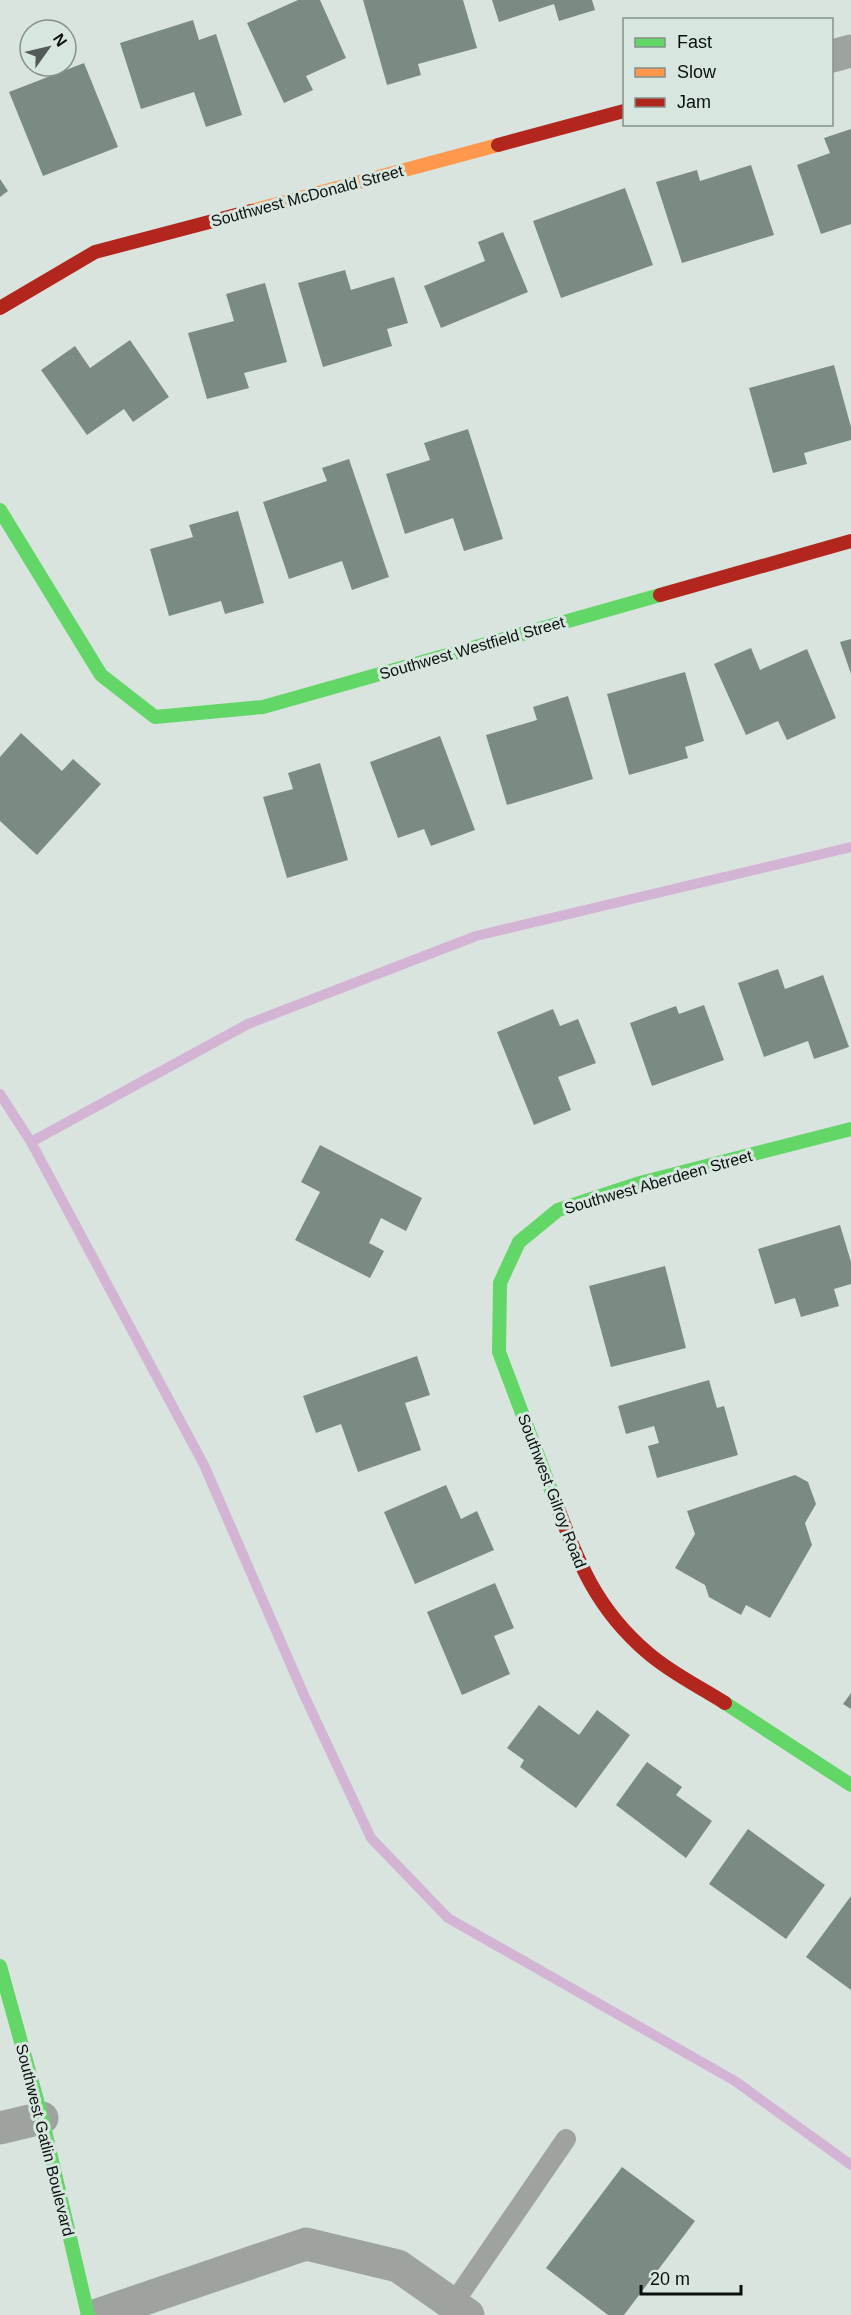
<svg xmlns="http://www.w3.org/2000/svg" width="851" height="2315" viewBox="0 0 851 2315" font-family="Helvetica,sans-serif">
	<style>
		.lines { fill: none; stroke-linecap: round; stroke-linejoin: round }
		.stream { stroke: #d4b4d5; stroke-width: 10 }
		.building { fill: #7b8b84 }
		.lane { stroke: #9ea3a0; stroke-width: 20 }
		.street { stroke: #9ea3a0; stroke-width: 33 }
		.fast { stroke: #63d668; stroke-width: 14 }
		.slow { stroke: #ff974d; stroke-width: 14 }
		.jam { stroke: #b3261e; stroke-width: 14 }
		.labels { text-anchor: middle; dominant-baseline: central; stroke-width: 6; stroke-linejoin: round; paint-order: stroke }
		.street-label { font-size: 16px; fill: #0b100e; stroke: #d7e7df }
	</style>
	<rect width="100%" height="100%" fill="#dae4df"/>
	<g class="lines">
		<path class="stream" d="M 0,1094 L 31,1142 L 204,1465 L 304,1695 L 371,1838 L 448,1918 L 735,2081 L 851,2165
			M 31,1142 L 248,1024 L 476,936 L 851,847"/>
	</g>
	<path class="building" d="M 298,0 L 320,0 L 346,58 L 306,76 L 313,90 L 284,103 L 247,23 Z
		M 363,0 L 463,0 L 477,48 L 418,64 L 421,75 L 387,85 Z
		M 492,0 L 592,0 L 595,10 L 559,21 L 554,4 L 499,22 Z
		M 193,20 L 199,40 L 216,34 L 242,115 L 206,127 L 194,92 L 141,109 L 120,43 Z
		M 84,63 L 118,147 L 43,176 L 9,92 Z
		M 851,129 L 851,224 L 821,234 L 797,165 L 830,153 L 824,138 Z
		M 751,165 L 774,235 L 682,263 L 656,182 L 697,170 L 700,181 Z
		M 0,179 L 8,191 L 0,197 Z
		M 625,188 L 653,265 L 561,298 L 533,221 Z
		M 503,232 L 528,292 L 441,328 L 424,286 L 485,261 L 478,242 Z
		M 345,270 L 351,290 L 394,277 L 408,323 L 387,329 L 392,346 L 323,367 L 298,283 Z
		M 265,283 L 287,362 L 244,373 L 249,388 L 207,399 L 188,333 L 234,321 L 226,294 Z
		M 130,340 L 169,397 L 133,422 L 124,409 L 87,435 L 41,370 L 75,346 L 90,368 Z
		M 834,365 L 851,427 L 851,440 L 804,453 L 807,464 L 773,473 L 749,388 Z
		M 468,429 L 503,539 L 464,551 L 453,518 L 405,534 L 386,474 L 430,460 L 424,443 Z
		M 349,459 L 389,577 L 352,590 L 342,561 L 289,579 L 263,502 L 327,481 L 322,468 Z
		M 238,511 L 264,603 L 225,614 L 221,601 L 169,616 L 150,549 L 193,537 L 189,525 Z
		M 851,639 L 851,674 L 840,642 Z
		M 751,648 L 760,670 L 807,649 L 836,718 L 787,740 L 778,721 L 746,735 L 714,664 Z
		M 685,672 L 704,741 L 685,747 L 688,758 L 629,775 L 607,694 Z
		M 568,696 L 593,779 L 507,805 L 486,735 L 537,720 L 533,707 Z
		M 21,733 L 62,771 L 73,759 L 101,784 L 37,855 L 0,821 L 0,757 Z
		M 440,736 L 475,830 L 431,846 L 424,829 L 398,838 L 370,762 Z
		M 320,763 L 348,860 L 287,878 L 263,797 L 293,789 L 288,773 Z
		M 778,969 L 785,989 L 823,975 L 849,1047 L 814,1059 L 808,1041 L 764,1057 L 738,983 Z
		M 704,1005 L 724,1060 L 652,1086 L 630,1023 L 676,1006 L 679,1014 Z
		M 553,1009 L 560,1026 L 578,1019 L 596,1063 L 558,1077 L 571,1110 L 534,1125 L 497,1032 Z
		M 320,1145 L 422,1198 L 406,1231 L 381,1218 L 369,1243 L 384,1251 L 370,1278 L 295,1240 L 320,1192 L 301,1182 Z
		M 840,1225 L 851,1262 L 851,1284 L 834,1289 L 839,1306 L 801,1317 L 795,1298 L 775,1304 L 758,1249 Z
		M 665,1266 L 686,1348 L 611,1367 L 589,1286 Z
		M 417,1356 L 430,1395 L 405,1403 L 421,1450 L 358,1472 L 341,1424 L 316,1433 L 303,1396 Z
		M 709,1380 L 717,1408 L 724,1406 L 738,1455 L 657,1478 L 648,1446 L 659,1443 L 654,1426 L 626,1434 L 618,1406 Z
		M 795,1475 L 808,1482 L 816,1504 L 805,1523 L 812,1545 L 770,1618 L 746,1605 L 741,1615 L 709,1597 L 705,1585 L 675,1568 L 695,1534 L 687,1511 Z
		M 446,1485 L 461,1519 L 477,1511 L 494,1550 L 415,1584 L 384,1512 Z
		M 495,1583 L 514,1628 L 494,1636 L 510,1674 L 462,1695 L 427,1612 Z
		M 851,1693 L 851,1709 L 843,1704 Z
		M 539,1705 L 579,1735 L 597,1710 L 630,1735 L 576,1808 L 520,1767 L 524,1760 L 507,1748 Z
		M 647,1762 L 682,1787 L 676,1795 L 712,1821 L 686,1858 L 616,1805 Z
		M 748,1829 L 825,1885 L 786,1939 L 709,1884 Z
		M 851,1896 L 851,1990 L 806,1957 Z
		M 622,2167 L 695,2221 L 624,2315 L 608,2315 L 546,2268 Z"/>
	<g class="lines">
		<path class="lane" d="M 453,2304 L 566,2139"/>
		<path class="street" d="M 832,56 L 851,51
			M 0,2128 L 42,2118
			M 97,2315 L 306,2244 L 398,2266 L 468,2315"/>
		<path class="fast" d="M 0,510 L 101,675 L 155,717 L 263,707 L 660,595
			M 554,1498 L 499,1352 L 500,1283 L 519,1242 L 558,1210 L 640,1183 L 851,1129
			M 725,1703 L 851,1785
			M 0,1966 L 42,2118 L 88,2315"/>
		<path class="slow" d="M 251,211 L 498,145"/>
		<path class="jam" d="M 498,145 L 624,111
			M 0,308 L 95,252 L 251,211
			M 660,595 L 851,541
			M 554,1498 C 578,1561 595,1608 648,1653 C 671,1673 700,1687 725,1703"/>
	</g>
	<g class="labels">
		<g class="street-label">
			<text transform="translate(307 196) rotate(-15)">Southwest McDonald Street</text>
			<text transform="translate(472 648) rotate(-16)">Southwest Westfield Street</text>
			<text transform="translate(658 1182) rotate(-16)">Southwest Aberdeen Street</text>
			<text transform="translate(552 1491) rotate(69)">Southwest Gilroy Road</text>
			<text transform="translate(45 2140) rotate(76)">Southwest Gatlin Boulevard</text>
		</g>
	</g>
	<rect x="623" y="18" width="210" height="108" fill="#d7e7df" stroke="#85918b" stroke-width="1.5"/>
	<rect x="635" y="38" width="30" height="9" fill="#63d668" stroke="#85918b" stroke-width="1.5"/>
	<text x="677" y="48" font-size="18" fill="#0b100e">Fast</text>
	<rect x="635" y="68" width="30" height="9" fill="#ff974d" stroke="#85918b" stroke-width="1.5"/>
	<text x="677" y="78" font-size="18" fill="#0b100e">Slow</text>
	<rect x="635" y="98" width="30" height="9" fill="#b3261e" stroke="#85918b" stroke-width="1.5"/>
	<text x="677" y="108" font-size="18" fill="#0b100e">Jam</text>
	<g transform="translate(48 48) rotate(56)"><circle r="28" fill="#d7e7df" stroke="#85918b" stroke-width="1.5"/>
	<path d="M0-4.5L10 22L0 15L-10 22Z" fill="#535a57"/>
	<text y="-9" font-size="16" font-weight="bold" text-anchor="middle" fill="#0b100e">N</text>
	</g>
	<path d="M641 2285v9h100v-9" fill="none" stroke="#0b100e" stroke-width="3"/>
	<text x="650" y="2285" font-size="18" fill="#0b100e" stroke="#d7e7df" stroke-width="4.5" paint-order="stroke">20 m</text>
</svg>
